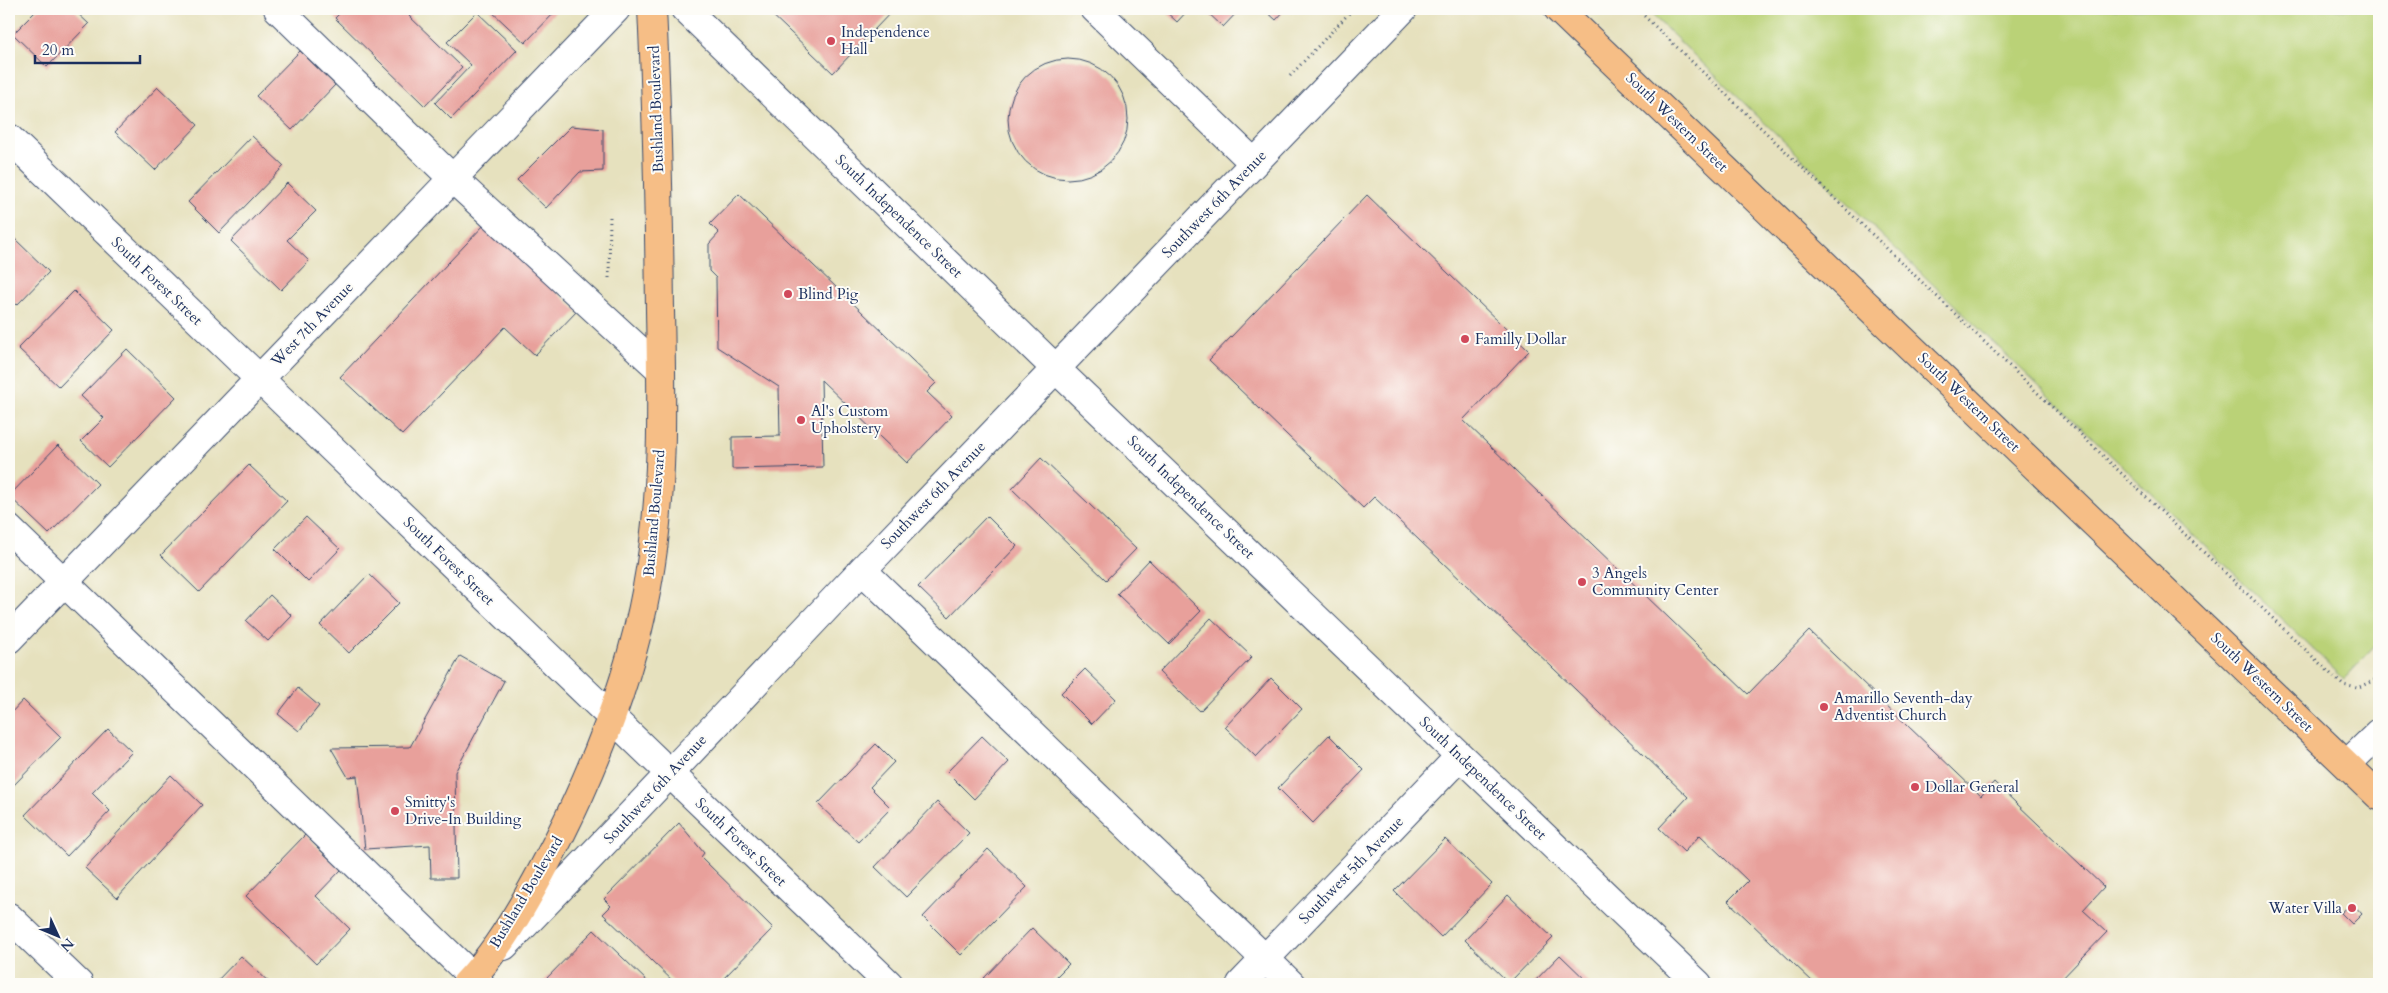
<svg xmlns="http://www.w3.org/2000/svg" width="2388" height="993" viewBox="0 0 2388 993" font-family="Cardo,serif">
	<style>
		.green { fill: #bad277; stroke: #6a806a }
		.building { fill: #e8a09b }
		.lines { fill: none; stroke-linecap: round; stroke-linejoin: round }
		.minor-casing { stroke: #394a6c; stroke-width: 30 }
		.major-casing { stroke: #394a6c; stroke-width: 30 }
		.path { stroke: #394a6c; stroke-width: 3; stroke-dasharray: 1 4; stroke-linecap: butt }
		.minor { stroke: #fff; stroke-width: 28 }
		.major { stroke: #f6be86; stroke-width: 28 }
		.poi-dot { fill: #d1495b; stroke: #fdfcf7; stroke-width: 2 }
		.labels { text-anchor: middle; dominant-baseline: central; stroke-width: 4; stroke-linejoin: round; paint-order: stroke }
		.poi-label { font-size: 15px; fill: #1b2f5e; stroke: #fdfcf7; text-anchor: start }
		.street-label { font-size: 15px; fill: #1b2f5e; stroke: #fdfcf7 }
	</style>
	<rect width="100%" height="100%" fill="#fdfcf7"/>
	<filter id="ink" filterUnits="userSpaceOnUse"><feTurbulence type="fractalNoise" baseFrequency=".02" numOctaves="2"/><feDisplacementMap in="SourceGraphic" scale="10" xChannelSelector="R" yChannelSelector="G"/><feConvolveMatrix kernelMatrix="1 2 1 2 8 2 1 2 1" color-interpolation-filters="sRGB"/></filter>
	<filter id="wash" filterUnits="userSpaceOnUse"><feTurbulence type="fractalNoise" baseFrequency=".0096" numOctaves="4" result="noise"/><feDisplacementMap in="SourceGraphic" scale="20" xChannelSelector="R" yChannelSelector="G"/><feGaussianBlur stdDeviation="1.12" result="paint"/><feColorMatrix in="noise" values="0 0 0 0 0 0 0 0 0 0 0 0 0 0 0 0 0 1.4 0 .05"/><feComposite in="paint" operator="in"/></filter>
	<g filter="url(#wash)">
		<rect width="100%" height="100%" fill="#e6e1be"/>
		<path class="green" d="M 1646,9 L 2379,9 L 2379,642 L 2344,679 Z"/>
		<g id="blocks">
			<path class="building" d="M 38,9 L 73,9 L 89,24 L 47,67 L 13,34 Z
				M 344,9 L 416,9 L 409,16 L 462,67 L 425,106 L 335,18 Z
				M 489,9 L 558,9 L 525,43 Z
				M 766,9 L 894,9 L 833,73 Z
				M 1163,9 L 1189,9 L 1177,22 Z
				M 1204,9 L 1240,9 L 1223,27 Z
				M 1264,9 L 1286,9 L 1276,20 Z
				M 477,12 L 517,50 L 451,119 L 435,103 L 471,65 L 447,42 Z
				M 300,51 L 335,85 L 292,130 L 256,96 Z
				M1008 119a60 60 0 1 1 120 0a60 60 0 1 1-120 0Z
				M 158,87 L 198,125 L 155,170 L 115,132 Z
				M 571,126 L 603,129 L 603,171 L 580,172 L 546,208 L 517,180 Z
				M 252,136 L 284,166 L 219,233 L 188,202 Z
				M 287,183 L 316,211 L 287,240 L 309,261 L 281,290 L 231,241 Z
				M 739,194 L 936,383 L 927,392 L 952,416 L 907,463 L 821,380 L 823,467 L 732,469 L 732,437 L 780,436 L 779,387 L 717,347 L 716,278 L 709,271 L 709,244 L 719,233 L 710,224 Z
				M 1367,195 L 1529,351 L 1463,420 L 1748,694 L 1809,631 L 1981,796 L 1994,782 L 2104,887 L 2083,910 L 2107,932 L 2057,984 L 1815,984 L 1728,901 L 1748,881 L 1700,835 L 1684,852 L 1659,828 L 1688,797 L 1374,497 L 1363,508 L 1209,360 Z
				M 485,224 L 577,311 L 535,355 L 505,327 L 402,435 L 340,377 Z
				M 13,237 L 49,272 L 17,305 L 9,298 L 9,242 Z
				M 74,291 L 114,330 L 59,387 L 18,348 Z
				M 127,349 L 176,397 L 108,467 L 81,441 L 104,418 L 81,396 Z
				M 58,445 L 98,484 L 49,534 L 9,496 Z
				M 1041,458 L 1136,549 L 1106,580 L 1012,489 Z
				M 249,465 L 287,501 L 199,592 L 161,555 Z
				M 987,516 L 1017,546 L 949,617 L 918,587 Z
				M 306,517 L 340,549 L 308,582 L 275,549 Z
				M 1149,560 L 1201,611 L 1169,644 L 1117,594 Z
				M 369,574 L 399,603 L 349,653 L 320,625 Z
				M 270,595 L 292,616 L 268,641 L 246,621 Z
				M 1211,618 L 1252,657 L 1200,711 L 1159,672 Z
				M 460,656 L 504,681 L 455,772 L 457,878 L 431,878 L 430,845 L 365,849 L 357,776 L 348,777 L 331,748 L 410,747 Z
				M 1085,669 L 1116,699 L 1092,724 L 1061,693 Z
				M 1271,678 L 1302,709 L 1256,757 L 1225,727 Z
				M 298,688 L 319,706 L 299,731 L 278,714 Z
				M 23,700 L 61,737 L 9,790 L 9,715 Z
				M 108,729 L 132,752 L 92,793 L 110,811 L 67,856 L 25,815 Z
				M 1329,735 L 1364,770 L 1313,823 L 1278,788 Z
				M 982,736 L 1009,762 L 974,799 L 947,772 Z
				M 876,744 L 894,762 L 870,787 L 891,808 L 858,842 L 818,804 Z
				M 171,775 L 202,805 L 117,898 L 85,868 Z
				M 937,802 L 969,833 L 906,897 L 875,867 Z
				M 679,823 L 704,853 L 701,857 L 773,928 L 718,984 L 676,984 L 603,914 L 611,906 L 604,899 Z
				M 305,835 L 341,870 L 316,896 L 350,929 L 316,964 L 246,896 Z
				M 1445,839 L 1492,884 L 1441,937 L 1394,891 Z
				M 988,849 L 1027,887 L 961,955 L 923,917 Z
				M 1508,895 L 1553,938 L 1509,983 L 1465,940 Z
				M 2352,903 L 2362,914 L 2352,924 L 2341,913 Z
				M 1032,928 L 1069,964 L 1049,984 L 991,984 L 984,978 Z
				M 594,930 L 650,984 L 541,984 Z
				M 1560,955 L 1590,984 L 1532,984 Z
				M 241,956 L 271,984 L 214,984 Z"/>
		</g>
	</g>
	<g filter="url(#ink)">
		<use href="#blocks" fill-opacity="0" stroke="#394a6c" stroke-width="1"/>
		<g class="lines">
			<g class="minor-casing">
				<path id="minor" d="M 278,9 L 452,178 L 661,370
					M 685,9 L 1055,368 L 1698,984
					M 1095,9 L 1254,163
					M 9,138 L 889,984
					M 9,529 L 480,984
					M 862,570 L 1291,984
					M 9,639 L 616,9
					M 2347,764 L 2379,733
					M 9,917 L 79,984
					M 504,946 C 626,822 744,694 864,568 C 1043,381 1224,195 1403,9
					M 1241,984 L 1460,756"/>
			</g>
			<g class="major-casing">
				<path id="major" d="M 1558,9 L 2379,796
					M 466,984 C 502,947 535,885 559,838 C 599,758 631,675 647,587 C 664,497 662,403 660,311 C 659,210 657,109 652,9"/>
			</g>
			<path class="path" d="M 1637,9 L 2335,678 L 2343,685 L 2357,688 L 2379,678
				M 1290,76 L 1353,9
				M 609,278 L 610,216"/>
			<use href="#minor" class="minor"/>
			<use href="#major" class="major"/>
		</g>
	</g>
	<g class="poi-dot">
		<circle cx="831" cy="41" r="5"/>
		<circle cx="788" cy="294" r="5"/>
		<circle cx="1465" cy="339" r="5"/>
		<circle cx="801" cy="420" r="5"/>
		<circle cx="1582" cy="582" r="5"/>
		<circle cx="1824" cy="707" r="5"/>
		<circle cx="1915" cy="787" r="5"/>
		<circle cx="395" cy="811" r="5"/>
		<circle cx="2352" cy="908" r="5"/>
	</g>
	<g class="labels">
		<g class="poi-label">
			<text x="841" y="32">Independence<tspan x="841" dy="17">Hall</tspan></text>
			<text x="798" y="294">Blind Pig</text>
			<text x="1475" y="339">Familly Dollar</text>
			<text x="811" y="411">Al's Custom<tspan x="811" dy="17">Upholstery</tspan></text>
			<text x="1592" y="573">3 Angels<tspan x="1592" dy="17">Community Center</tspan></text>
			<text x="1834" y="698">Amarillo Seventh-day<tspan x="1834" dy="17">Adventist Church</tspan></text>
			<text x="1925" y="787">Dollar General</text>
			<text x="405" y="802">Smitty's<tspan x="405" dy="17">Drive-In Building</tspan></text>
			<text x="2342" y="908" text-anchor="end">Water Villa</text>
		</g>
		<g class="street-label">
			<text transform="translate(656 109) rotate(-92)">Bushland Boulevard</text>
			<text transform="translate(1677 122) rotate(44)">South Western Street</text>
			<text transform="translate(1214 204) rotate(-46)">Southwest 6th Avenue</text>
			<text transform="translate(899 216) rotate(44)">South Independence Street</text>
			<text transform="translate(157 281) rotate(44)">South Forest Street</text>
			<text transform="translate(312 324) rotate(-46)">West 7th Avenue</text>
			<text transform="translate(1969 402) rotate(44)">South Western Street</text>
			<text transform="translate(933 495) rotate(-46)">Southwest 6th Avenue</text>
			<text transform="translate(1191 497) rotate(44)">South Independence Street</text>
			<text transform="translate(654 513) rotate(-85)">Bushland Boulevard</text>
			<text transform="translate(449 561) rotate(44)">South Forest Street</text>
			<text transform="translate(2262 682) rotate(44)">South Western Street</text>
			<text transform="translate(1483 778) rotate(44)">South Independence Street</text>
			<text transform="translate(655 789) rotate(-47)">Southwest 6th Avenue</text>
			<text transform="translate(741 842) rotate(44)">South Forest Street</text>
			<text transform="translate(1351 870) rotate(-46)">Southwest 5th Avenue</text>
			<text transform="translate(526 892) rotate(-59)">Bushland Boulevard</text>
		</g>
	</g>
	<rect width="2388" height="993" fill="none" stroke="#fdfcf7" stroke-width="30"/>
	<g transform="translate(58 936) rotate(134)" stroke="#fdfcf7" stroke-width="4" paint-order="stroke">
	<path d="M0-4L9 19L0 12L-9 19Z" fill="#1b2f5e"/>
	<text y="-8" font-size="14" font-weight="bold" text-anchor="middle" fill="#1b2f5e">N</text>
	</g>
	<path d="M35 55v8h105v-8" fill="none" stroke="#1b2f5e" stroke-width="2.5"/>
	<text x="42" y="55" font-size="15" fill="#1b2f5e" stroke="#fdfcf7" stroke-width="4" paint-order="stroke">20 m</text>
</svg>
